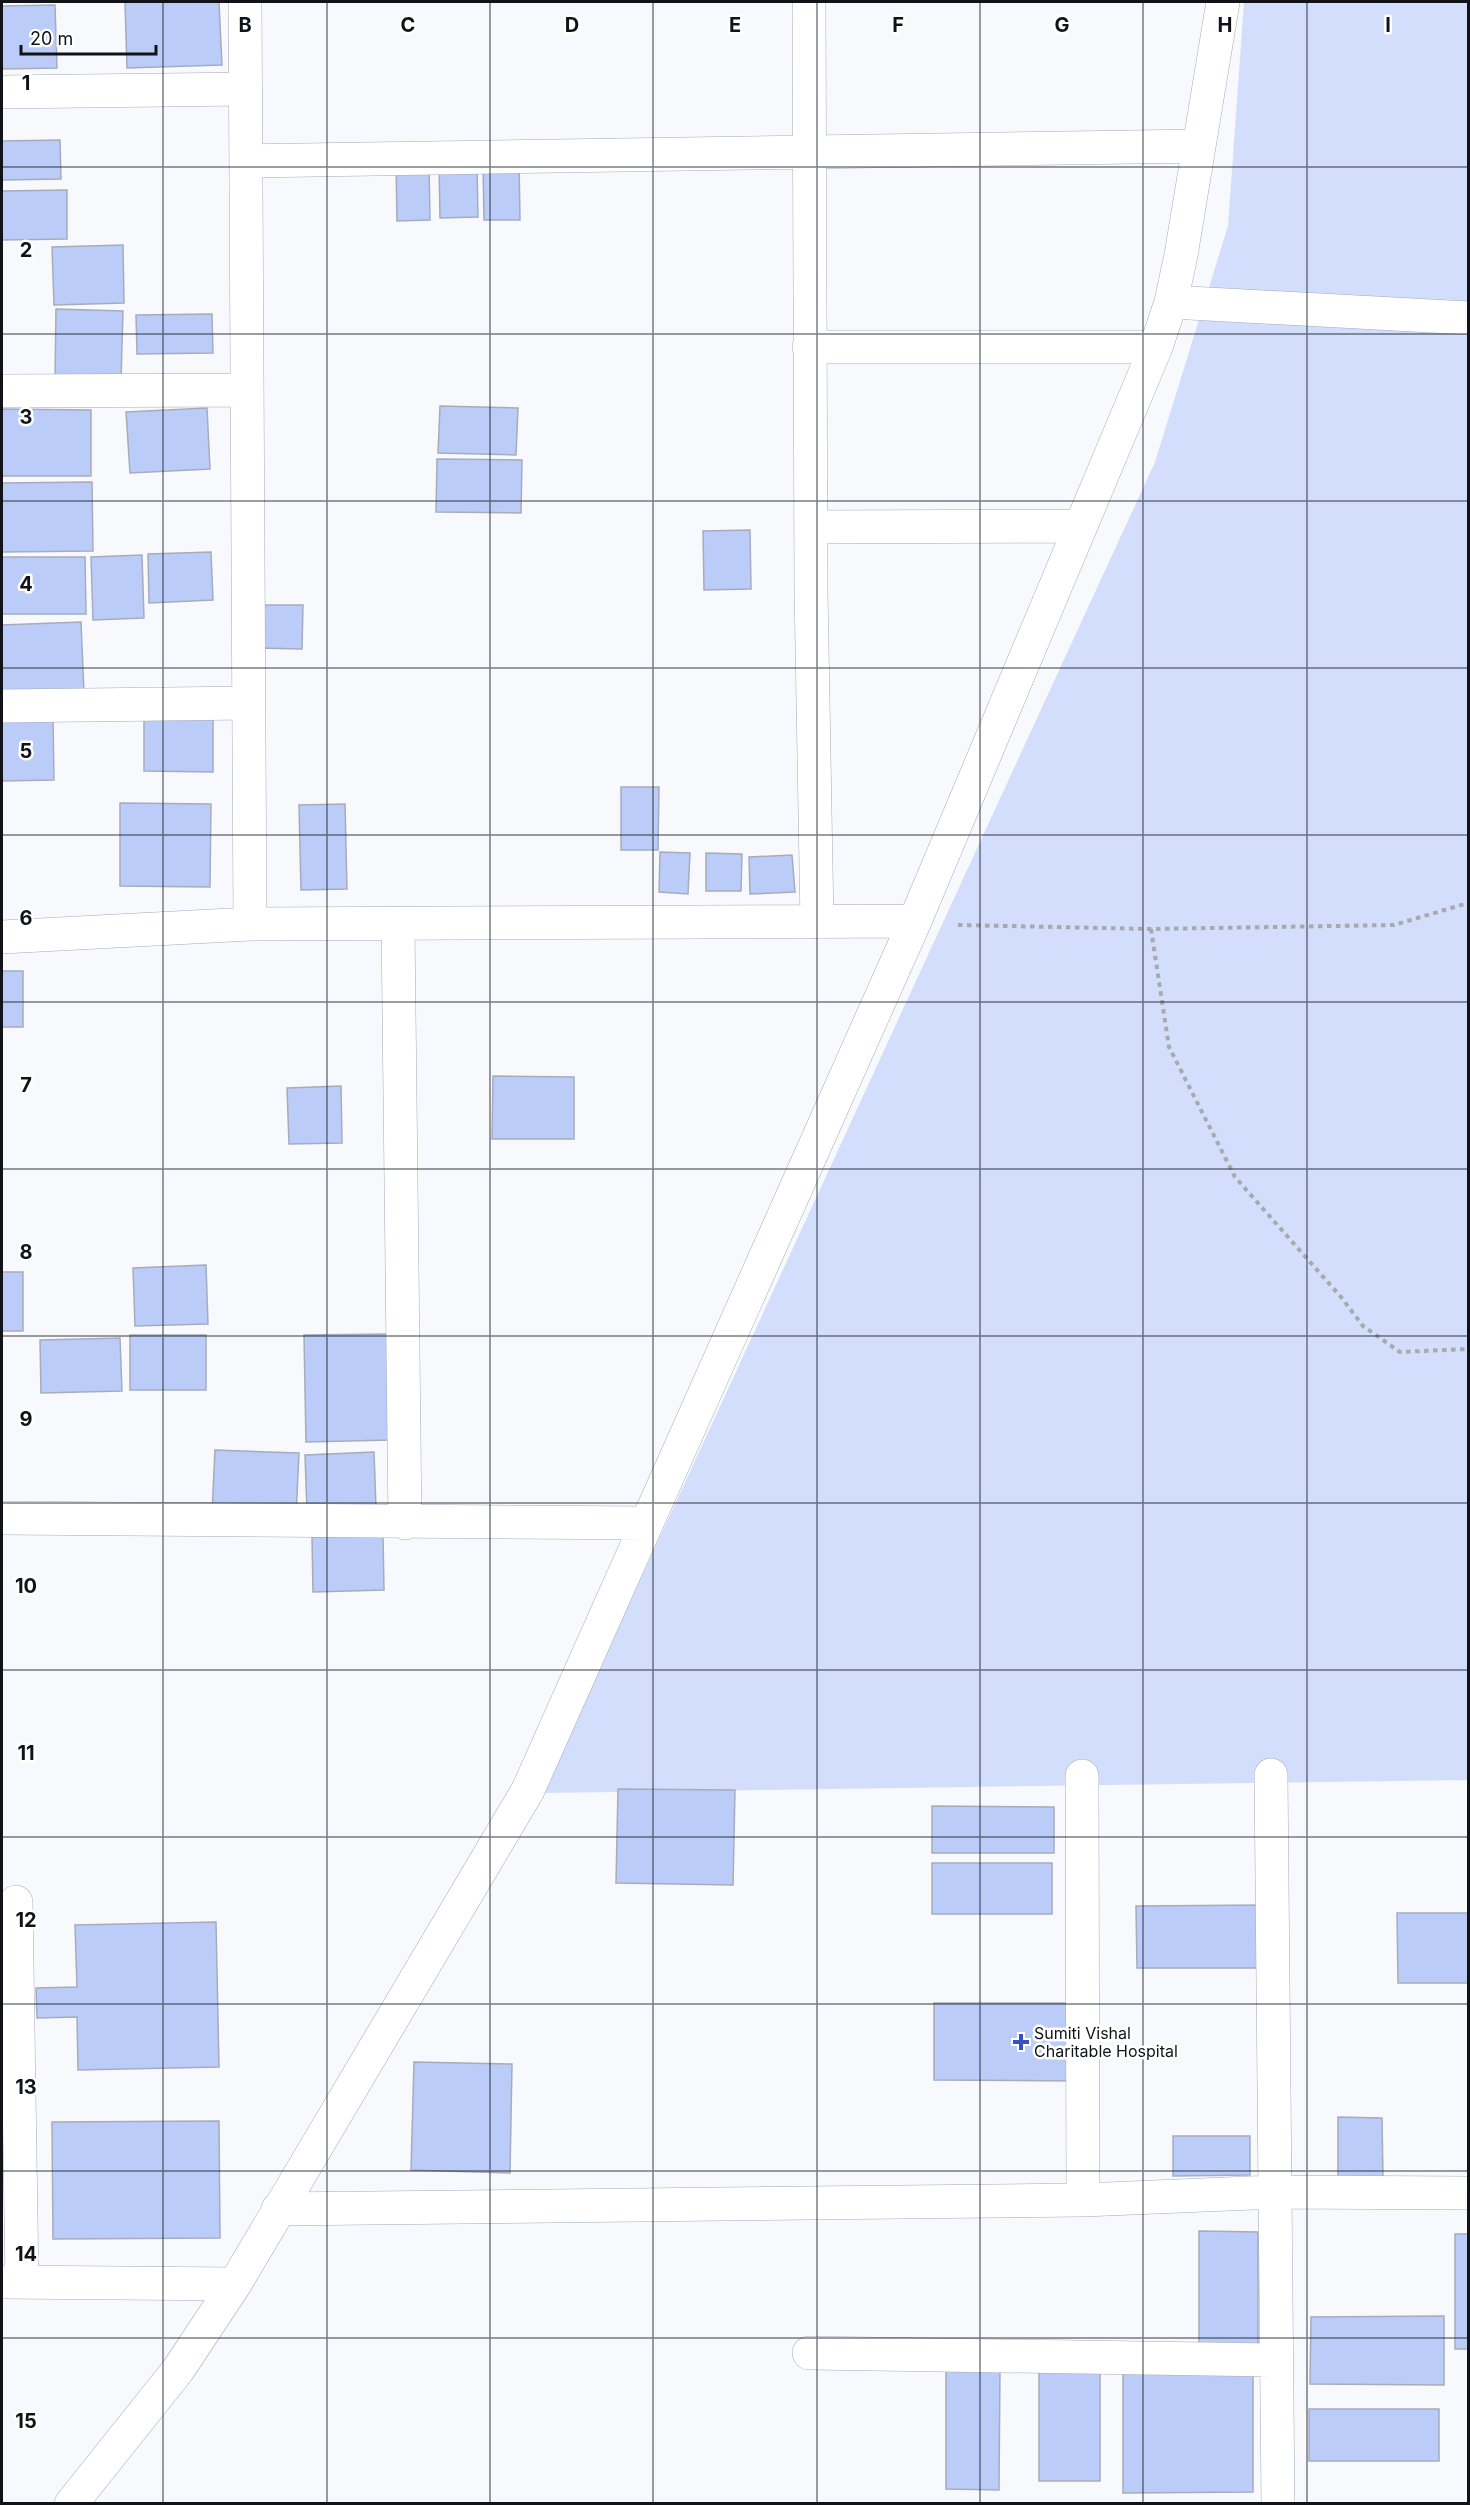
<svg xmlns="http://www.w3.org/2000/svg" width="1470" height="2505" viewBox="0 0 1470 2505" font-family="Inter,sans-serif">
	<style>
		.green { fill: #d2defb }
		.building { fill: #bcccf8; stroke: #a6acbc; stroke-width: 1.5 }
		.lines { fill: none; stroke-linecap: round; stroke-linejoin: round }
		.minor-casing { stroke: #a5abbc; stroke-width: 34 }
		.path { stroke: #a7a9ad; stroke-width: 4; stroke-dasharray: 4.5 4.5; stroke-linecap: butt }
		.minor { stroke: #fff; stroke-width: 33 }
		.grid { fill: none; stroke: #111319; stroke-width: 1.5; stroke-opacity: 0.55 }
		.poi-dot { fill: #3751c3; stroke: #fff; stroke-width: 2 }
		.labels { text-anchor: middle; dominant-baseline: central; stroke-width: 5; stroke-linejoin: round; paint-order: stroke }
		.poi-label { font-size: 16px; fill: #111319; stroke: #fff; text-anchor: start }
		.grid-label { font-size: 20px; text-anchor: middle; font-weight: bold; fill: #111319; stroke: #fff; stroke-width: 5; stroke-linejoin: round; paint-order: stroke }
	</style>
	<rect width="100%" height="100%" fill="#f7f9fc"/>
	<path class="green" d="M 1244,2 L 1468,2 L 1468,1780 L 542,1793 L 1155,462 L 1228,226 Z"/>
	<path class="building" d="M 125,2 L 219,2 L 222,65 L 127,68 Z
		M 55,5 L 57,68 L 2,69 L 2,6 Z
		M 60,140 L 61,179 L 2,180 L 2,141 Z
		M 519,161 L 520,220 L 484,220 L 483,162 Z
		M 396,162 L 429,162 L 430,220 L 397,221 Z
		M 439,163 L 477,163 L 478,217 L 440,218 Z
		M 67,190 L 67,239 L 2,240 L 2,191 Z
		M 123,245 L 124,303 L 54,305 L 52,247 Z
		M 56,309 L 123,311 L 121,381 L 55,379 Z
		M 212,314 L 213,353 L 137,354 L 136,315 Z
		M 440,406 L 518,408 L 516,455 L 438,453 Z
		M 207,408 L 210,469 L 130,473 L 126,412 Z
		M 2,409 L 91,410 L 91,476 L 2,476 Z
		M 437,459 L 522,460 L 521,513 L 436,512 Z
		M 92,482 L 93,551 L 2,552 L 2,483 Z
		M 750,530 L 751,589 L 704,590 L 703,531 Z
		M 211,552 L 213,600 L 149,603 L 148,554 Z
		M 142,555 L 144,618 L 93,620 L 91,557 Z
		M 2,557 L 85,557 L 86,614 L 2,614 Z
		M 257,605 L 303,605 L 302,649 L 257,648 Z
		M 81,622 L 84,693 L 2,696 L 2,625 Z
		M 144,716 L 213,717 L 213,772 L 144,771 Z
		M 53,719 L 54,780 L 2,781 L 2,720 Z
		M 621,787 L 659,787 L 658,850 L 621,850 Z
		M 120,803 L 211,804 L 210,887 L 120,886 Z
		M 345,804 L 347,889 L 301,890 L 299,805 Z
		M 660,852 L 690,853 L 688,894 L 659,892 Z
		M 706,853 L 742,854 L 741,891 L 706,891 Z
		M 792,855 L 795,892 L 750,894 L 749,857 Z
		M 2,971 L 23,971 L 23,1027 L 2,1027 Z
		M 493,1076 L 574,1077 L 574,1139 L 492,1139 Z
		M 341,1086 L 342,1143 L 289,1144 L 287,1088 Z
		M 206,1265 L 208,1324 L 135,1326 L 133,1268 Z
		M 2,1272 L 23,1272 L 23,1331 L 2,1331 Z
		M 388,1334 L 390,1440 L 306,1442 L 304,1335 Z
		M 130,1335 L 206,1335 L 206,1390 L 130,1390 Z
		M 120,1338 L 122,1391 L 41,1393 L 40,1340 Z
		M 215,1450 L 299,1453 L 296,1516 L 212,1513 Z
		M 374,1452 L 376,1508 L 307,1511 L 305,1455 Z
		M 383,1536 L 384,1590 L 313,1592 L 312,1537 Z
		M 618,1789 L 735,1790 L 733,1885 L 616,1883 Z
		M 932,1806 L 1054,1807 L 1054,1853 L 932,1853 Z
		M 932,1863 L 1052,1863 L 1052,1914 L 932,1914 Z
		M 1267,1905 L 1266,1968 L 1137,1968 L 1136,1906 Z
		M 1397,1913 L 1468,1913 L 1468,1983 L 1398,1983 Z
		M 216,1922 L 219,2067 L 78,2070 L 77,2017 L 37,2018 L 36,1988 L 77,1987 L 75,1925 Z
		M 934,2003 L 1076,2003 L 1076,2081 L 934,2080 Z
		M 414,2062 L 512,2064 L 510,2173 L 411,2170 Z
		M 1338,2117 L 1382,2118 L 1383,2178 L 1338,2178 Z
		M 219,2121 L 220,2238 L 53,2239 L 52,2122 Z
		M 1173,2136 L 1250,2136 L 1250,2175 L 1173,2176 Z
		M 1199,2231 L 1258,2232 L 1258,2352 L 1199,2352 Z
		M 1455,2234 L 1468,2234 L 1468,2349 L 1455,2349 Z
		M 1444,2316 L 1444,2385 L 1310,2384 L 1311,2317 Z
		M 1039,2365 L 1100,2365 L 1100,2481 L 1039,2481 Z
		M 946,2367 L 1000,2368 L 999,2490 L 946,2489 Z
		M 1123,2367 L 1253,2367 L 1253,2492 L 1123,2493 Z
		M 1309,2409 L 1439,2409 L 1439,2461 L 1309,2461 Z"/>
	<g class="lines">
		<g class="minor-casing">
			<path id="minor" d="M 245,2 L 250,924
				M 809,2 L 811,590 L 817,922
				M 2,92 L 246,89
				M 246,161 L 1198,146
				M 1171,302 L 1468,318
				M 809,347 L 1156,347
				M 2,391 L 247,390
				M 811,527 L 1081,526
				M 2,706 L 248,703
				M 398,924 L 405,1523
				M 2,937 L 250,924 L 915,921
				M 2,1518 L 647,1523
				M 1271,1775 L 1278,2504
				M 1082,1776 L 1083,2200
				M 16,1902 L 22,2282
				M 278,2209 L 1083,2200 L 1275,2192 L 1468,2193
				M 2,2282 L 235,2284
				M 809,2353 L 1276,2360
				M 71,2504 L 178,2370 L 235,2284 L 528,1790 L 915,921 L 1156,347 L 1171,302 L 1181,255 L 1223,2"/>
		</g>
		<path class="path" d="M 958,925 L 1151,929 L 1394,925 L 1468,903
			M 1151,929 L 1169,1047 L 1235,1177 L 1341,1297 L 1363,1326 L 1400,1352 L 1468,1349"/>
		<use href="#minor" class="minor"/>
	</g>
	<path class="grid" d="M 163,2 L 163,2504M 327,2 L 327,2504M 490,2 L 490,2504M 653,2 L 653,2504M 817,2 L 817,2504M 980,2 L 980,2504M 1143,2 L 1143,2504M 1307,2 L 1307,2504M 2,167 L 1468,167M 2,334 L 1468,334M 2,501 L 1468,501M 2,668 L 1468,668M 2,835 L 1468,835M 2,1002 L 1468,1002M 2,1169 L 1468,1169M 2,1336 L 1468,1336M 2,1503 L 1468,1503M 2,1670 L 1468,1670M 2,1837 L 1468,1837M 2,2004 L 1468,2004M 2,2171 L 1468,2171M 2,2338 L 1468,2338"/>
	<path class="poi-dot" d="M1018 2033h6v6h6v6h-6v6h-6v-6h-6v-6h6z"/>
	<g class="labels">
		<g class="poi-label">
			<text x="1034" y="2033">Sumiti Vishal<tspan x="1034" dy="18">Charitable Hospital</tspan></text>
		</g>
	</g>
	<g class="grid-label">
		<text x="245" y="32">B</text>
		<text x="408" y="32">C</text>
		<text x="572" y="32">D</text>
		<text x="735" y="32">E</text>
		<text x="898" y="32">F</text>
		<text x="1062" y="32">G</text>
		<text x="1225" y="32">H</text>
		<text x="1388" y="32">I</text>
		<text x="26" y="90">1</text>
		<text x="26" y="257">2</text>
		<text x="26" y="424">3</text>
		<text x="26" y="591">4</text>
		<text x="26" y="758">5</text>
		<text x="26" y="925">6</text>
		<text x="26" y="1092">7</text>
		<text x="26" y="1259">8</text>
		<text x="26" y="1426">9</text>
		<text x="26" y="1593">10</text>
		<text x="26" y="1760">11</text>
		<text x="26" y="1927">12</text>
		<text x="26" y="2094">13</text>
		<text x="26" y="2261">14</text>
		<text x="26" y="2428">15</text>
	</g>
	<rect width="1470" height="2505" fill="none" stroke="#111319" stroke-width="6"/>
	<path d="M21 45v9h135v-9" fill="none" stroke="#111319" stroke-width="3"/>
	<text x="30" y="45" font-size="18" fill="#111319" stroke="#ffffff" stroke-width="4.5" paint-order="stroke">20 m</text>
</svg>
